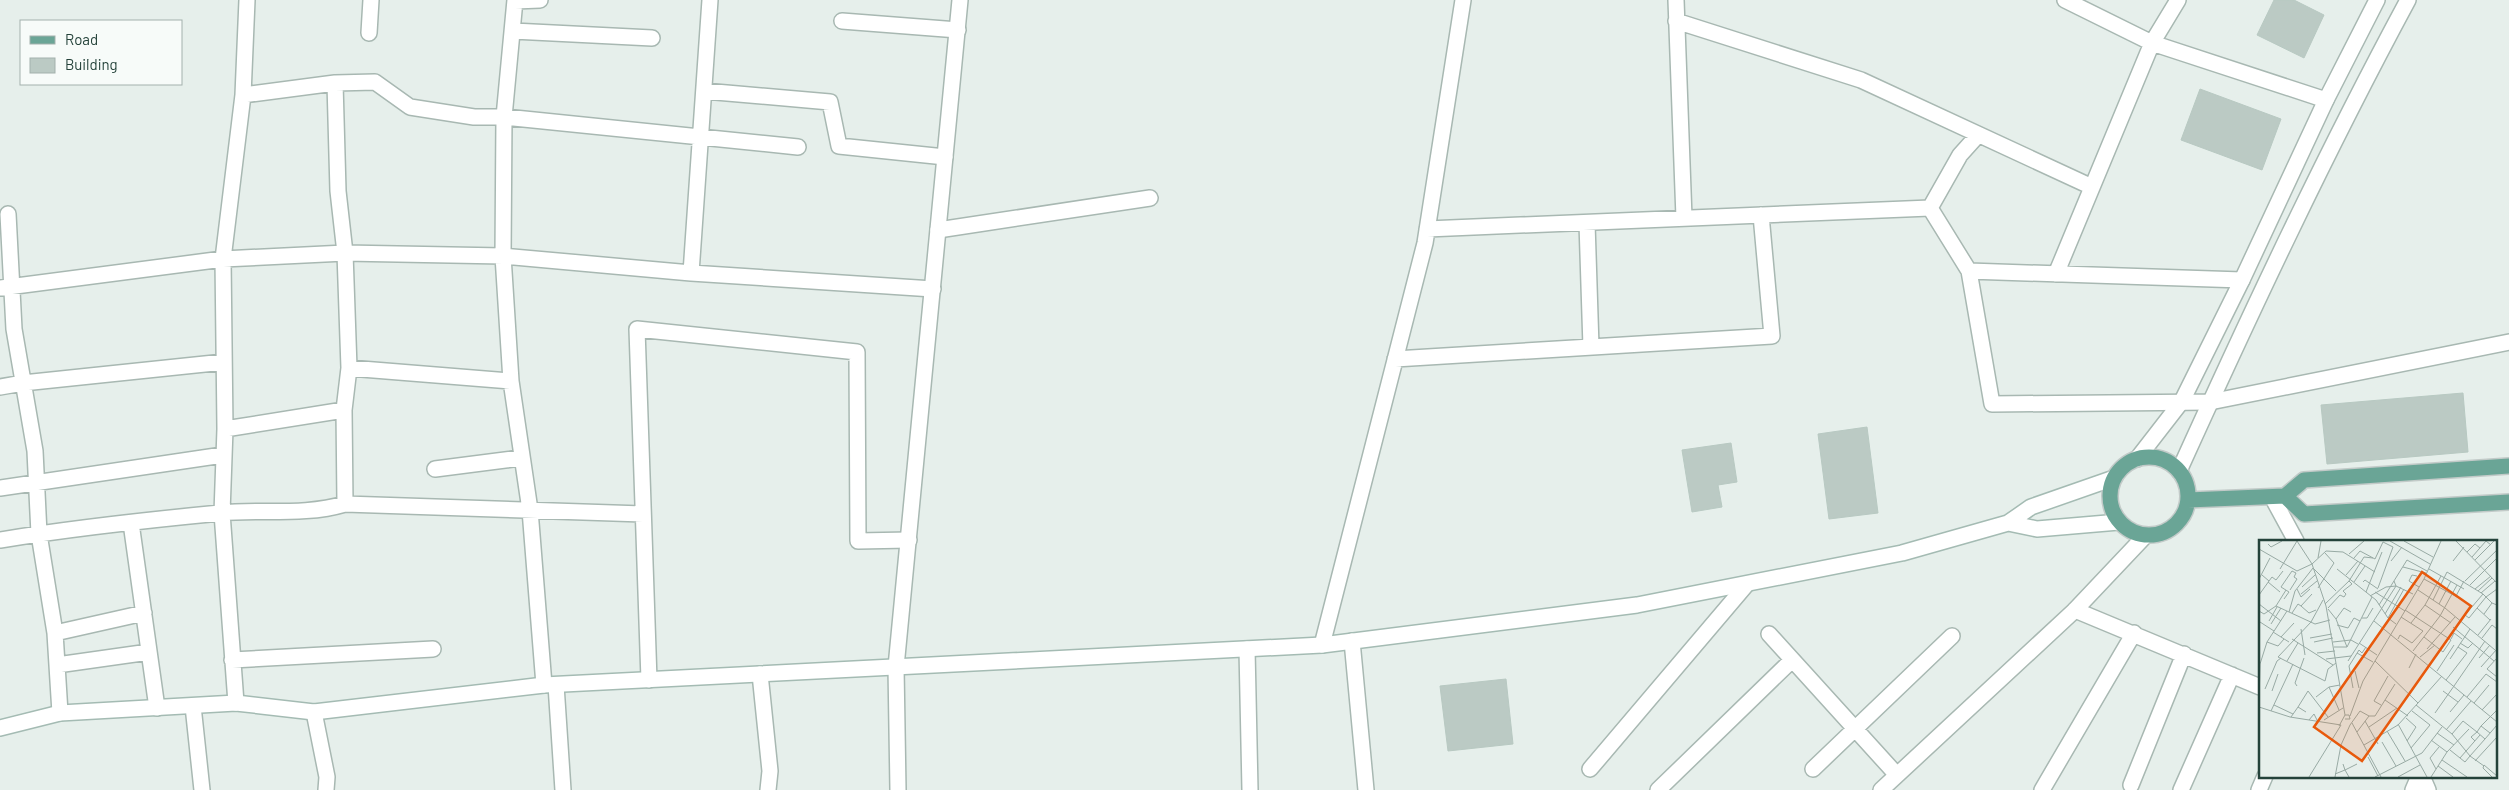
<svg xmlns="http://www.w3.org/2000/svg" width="2509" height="790" viewBox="0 0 2509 790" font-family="Barlow,sans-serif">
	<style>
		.building { fill: #bbcac4; stroke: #b8c9c2 }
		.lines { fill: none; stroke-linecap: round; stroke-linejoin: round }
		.minor-casing { stroke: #a8b8b2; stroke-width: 18 }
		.tertiary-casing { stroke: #a8b8b2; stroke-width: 18 }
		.secondary-casing { stroke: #a4bbb3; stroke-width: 18 }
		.primary-casing { stroke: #c2cac8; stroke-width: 18 }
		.minor { stroke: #fff; stroke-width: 15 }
		.tertiary { stroke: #fff; stroke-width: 15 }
		.secondary { stroke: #fff; stroke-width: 15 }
		.primary { stroke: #6aa596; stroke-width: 15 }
		.inset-road { fill: none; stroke: #98aaa4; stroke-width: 1 }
		.view { fill: #e8590c; fill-opacity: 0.15; stroke: #e8590c; stroke-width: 2.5 }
		.inset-edge { fill: none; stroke: #24423a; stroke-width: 2.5 }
	</style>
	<rect width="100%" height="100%" fill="#e6efeb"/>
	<path class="building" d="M 2274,0 L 2294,0 L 2324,15 L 2304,58 L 2257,35 Z
		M 2200,89 L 2281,119 L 2262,170 L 2181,140 Z
		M 2463,393 L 2468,452 L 2327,464 L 2321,405 Z
		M 1867,427 L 1878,513 L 1829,519 L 1818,434 Z
		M 1731,443 L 1737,482 L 1718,485 L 1722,507 L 1692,512 L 1682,450 Z
		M 1506,679 L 1513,744 L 1448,751 L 1440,686 Z"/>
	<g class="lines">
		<g class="minor-casing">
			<path id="minor" d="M 515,0 L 504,117 L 503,256 L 511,381 L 530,510 L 544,685
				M 1676,0 L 1684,218
				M 2065,0 L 2152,43 L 2326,100
				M 515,1 L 540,0
				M 842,21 L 958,30
				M 1676,21 L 1861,80 L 2092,187
				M 513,31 L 652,38
				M 369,33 L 371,0
				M 335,83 L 338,191 L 345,253 L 349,368 L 344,410 L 345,504 L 643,514
				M 704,91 L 830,102 L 839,146 L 945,157
				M 243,95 L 335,83 L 375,82 L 410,107 L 474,117 L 504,117 L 798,147
				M 1930,208 L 1960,155 L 1978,135
				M 8,214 L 14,329 L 35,451 L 39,534 L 55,633 L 60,713
				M 1587,223 L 1591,347
				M 1427,229 L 1930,208 L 1969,271 L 2242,280
				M 938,230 L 1150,198
				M 1969,271 L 1992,404 L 2210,402 L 2509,342
				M 691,273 L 710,0
				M 2056,274 L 2152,43 L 2178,0
				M 0,288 L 223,259 L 345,253 L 503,256 L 691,273 L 933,289
				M 1395,359 L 1772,336 L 1761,215
				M 349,368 L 511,381
				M 0,387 L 23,383 L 224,362
				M 225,429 L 344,410
				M 435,469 L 521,458
				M 0,488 L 223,455
				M 131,523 L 157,708
				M 0,540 C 73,528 147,520 220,513 C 262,509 304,516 345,504
				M 2075,610 L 2260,687
				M 55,633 L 144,613
				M 1769,634 L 1896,774
				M 1352,641 L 1366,790
				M 1322,645 L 1425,243 L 1463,0
				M 1247,649 L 1250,790
				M 232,660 L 433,649
				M 57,665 L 149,652
				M 896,667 L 898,790
				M 760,674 L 770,771 L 768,790
				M 649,680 L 637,329 L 857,352 L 858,541 L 909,540
				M 556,685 L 563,790
				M 236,703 L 222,513 L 225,429 L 223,259 L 243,95 L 247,0
				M 193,706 L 202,790
				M 314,712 L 327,777 L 326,790
				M 1590,769 L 1747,584
				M 1813,769 L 1952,636
				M 2131,785 L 2184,654
				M 1658,790 L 1792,660
				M 2042,790 L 2134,633
				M 2181,790 L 2232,675
				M 2259,790 L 2265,776
				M 2413,790 L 2419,776"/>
		</g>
		<g class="tertiary-casing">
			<path id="tertiary" d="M 2137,459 L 2182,401 L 2242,280 L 2326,100 L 2377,0
				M 2179,471 C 2251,312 2325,154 2408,0
				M 2272,497 L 2296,541
				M 896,667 L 960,0
				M 2422,776 L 2428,790
				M 1881,790 L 2075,610 L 2145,536"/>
		</g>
		<g class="secondary-casing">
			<path id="secondary" d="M 2008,523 L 2037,529 L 2119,522
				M 0,728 L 60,713 L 236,703 L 314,712 L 544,685 L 1322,645 L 1637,605 L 1902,553 L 2008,523 L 2031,507 L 2114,478"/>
		</g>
		<g class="primary-casing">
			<path id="primary" d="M2110 496a39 39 0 1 1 78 0a39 39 0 1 1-78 0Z
				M 2285,496 L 2304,514 L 2509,502
				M 2188,500 L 2285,496 L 2304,480 L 2509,466"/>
		</g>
		<use href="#minor" class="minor"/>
		<use href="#tertiary" class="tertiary"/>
		<use href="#secondary" class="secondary"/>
		<use href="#primary" class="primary"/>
	</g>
	<g transform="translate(2259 540)">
		<rect width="238" height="238" fill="#e6efeb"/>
		<path class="inset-road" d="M 38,1 L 53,24 L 67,66 L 86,175M 131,1 L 171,24M 145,1 L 174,17M 197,1 L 238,43M 9,4 L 12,7 L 23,1M 0,9 L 38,31 L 53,24 L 67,11 L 84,12 L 116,32M 208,12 L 216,4 L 221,8M 90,14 L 105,1M 213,17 L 227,1 L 232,5M 59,18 L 62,1M 95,18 L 101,11 L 116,19 L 124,2M 216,20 L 235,1M 132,21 L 143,7M 194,21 L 205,7M 144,27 L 167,33M 21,29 L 38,1M 78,29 L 117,60 L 129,78 L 137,84M 170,29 L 205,49M 87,35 L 99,21M 158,36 L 153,35 L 150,41 L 160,47M 0,39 L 11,18M 165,39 L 198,57M 10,41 L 13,37 L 17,40 L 24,31M 206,41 L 238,10M 9,42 L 21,52M 95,42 L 106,26M 104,42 L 106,40 L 119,49M 211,45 L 238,18M 43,47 L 56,35M 59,48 L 75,23 L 66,13M 119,48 L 134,7 L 124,2M 38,49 L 42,57 L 51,49M 216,49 L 232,36M 31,50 L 38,39 L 35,37 L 37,33M 159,50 L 186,68 L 236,110M 219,51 L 233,38M 107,52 L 123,12M 116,52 L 146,71M 222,53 L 236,41M 42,54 L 58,41M 0,55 L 10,41 L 3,35M 111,56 L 127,47 L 137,46 L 154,54M 197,56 L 205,41M 25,59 L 30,52 L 22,47 L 33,31 L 37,33M 64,60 L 52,82 L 19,117 L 66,141 L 69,129 L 77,123M 174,60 L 188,32 L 224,54M 233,63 L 224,54 L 206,75 L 210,78 L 227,57 L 238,49M 0,64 L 22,81M 66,64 L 90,41M 180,64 L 192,41M 120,65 L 148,20 L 168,31M 166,65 L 182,36M 17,66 L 27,50M 42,66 L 50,73 L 57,70M 69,68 L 81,55 L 85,57 L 87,54 L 84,51 L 93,44 L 90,41 L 105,17 L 114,18M 218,68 L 231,80M 69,69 L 77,79 L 88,107 L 75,107M 146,70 L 192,100 L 184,112 L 165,97M 0,71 L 5,74 L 17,66 L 56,84 L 71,80M 30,72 L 36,51 L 54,28 L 77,51M 33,73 L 39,64 L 42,66 L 53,54M 126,74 L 142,47M 225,74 L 233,63 L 238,65M 103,78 L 108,78 L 114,68M 129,78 L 145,49M 77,79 L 85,68 L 92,72M 10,81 L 18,67M 115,81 L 238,182M 1,82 L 15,91M 152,83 L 166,65 L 192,83M 12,84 L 22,68M 78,85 L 89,88 L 95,78 L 101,81M 194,87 L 235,121M 42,89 L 46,115M 14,92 L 30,102M 219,95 L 232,79M 22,97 L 35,83M 51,98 L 73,94M 223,98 L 233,85 L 238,89M 33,99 L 74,125M 139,99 L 141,95 L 153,103 L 164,91 L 142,77M 192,99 L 195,93 L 203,99M 8,102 L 19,106 L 25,99M 55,102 L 74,98M 74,102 L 92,100 L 99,104M 100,103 L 118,115M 201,103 L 209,108 L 214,103M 88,107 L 113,57M 168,109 L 196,77M 154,111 L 181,76 L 198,45M 58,113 L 76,111M 98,113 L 114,122M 177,116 L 190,98M 161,117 L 176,105M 220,118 L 231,105M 238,118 L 228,129 L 238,137M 67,119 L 92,116M 191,119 L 211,89M 28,121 L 39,103M 89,121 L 137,46 L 135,41M 222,127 L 238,109M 150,128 L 157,114M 96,131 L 100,148M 178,131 L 195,105M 187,140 L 208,113 L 199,107M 38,146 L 36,143 L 45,118M 195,146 L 226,101M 70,147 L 80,170M 94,148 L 90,126 L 100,110 L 103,113 L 107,107M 6,149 L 18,121 L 22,118M 13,151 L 19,134M 184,151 L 199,162M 57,157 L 70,147 L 81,145M 208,157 L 227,134 L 238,142M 126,160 L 149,176M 159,163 L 183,136M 215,163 L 230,145M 0,164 L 1,124 L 8,102 L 28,71M 15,165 L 34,174M 122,165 L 115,161 L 129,136M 157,165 L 193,194 L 211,216 L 226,199 L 218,192 L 212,197 L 216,201M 0,167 L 31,177 L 82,185M 39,167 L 49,151 L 69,177M 223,170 L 238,154M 12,171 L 34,124M 0,172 L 0,210M 191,172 L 205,155M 176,173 L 195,146M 91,176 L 104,141 L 165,39 L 182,1M 32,177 L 39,167 L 47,172M 147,178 L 157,187 L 148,201M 50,180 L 55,174 L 59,182M 65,180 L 84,168M 106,181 L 119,204M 93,183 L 122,237M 139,184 L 168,237M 80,186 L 86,175 L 90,175 L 91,179 L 86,179M 110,187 L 138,168M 187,190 L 212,161M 128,191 L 146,221M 98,192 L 110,176 L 116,176 L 136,144M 178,193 L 195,205M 231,193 L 222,186 L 238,170M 193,194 L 204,181 L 218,192 L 222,186M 226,199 L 238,185M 172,200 L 188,212M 123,202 L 137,226M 105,205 L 139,185 L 159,163 L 116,121M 152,208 L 171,185 L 153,171M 191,210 L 206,222 L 211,216 L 225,226M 109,217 L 119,236M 201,218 L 221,195M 183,220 L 208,237M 216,221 L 238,197M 179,226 L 194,237M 177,229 L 171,218 L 180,207M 76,234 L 86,230 L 84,224M 50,237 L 82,185M 76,237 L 82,205 L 91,185 L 101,171 L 110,176M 90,237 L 86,230 L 98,224M 116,237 L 163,213 L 183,187M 139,237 L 161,225M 172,237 L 188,212 L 210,189M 233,237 L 224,228 L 225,225 L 238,236"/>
		<path class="view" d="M 163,32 L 212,66 L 103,221 L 55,187 Z"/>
		<rect width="238" height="238" class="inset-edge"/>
	</g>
	<rect x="20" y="20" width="162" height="65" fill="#f7fbf9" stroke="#a3b1ad"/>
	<rect x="30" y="36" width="25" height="8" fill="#6aa596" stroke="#a3b1ad"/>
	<text x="65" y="45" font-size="15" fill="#24423a">Road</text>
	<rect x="30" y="58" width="25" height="15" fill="#bbcac4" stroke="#a3b1ad"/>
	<text x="65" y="70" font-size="15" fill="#24423a">Building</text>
</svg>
